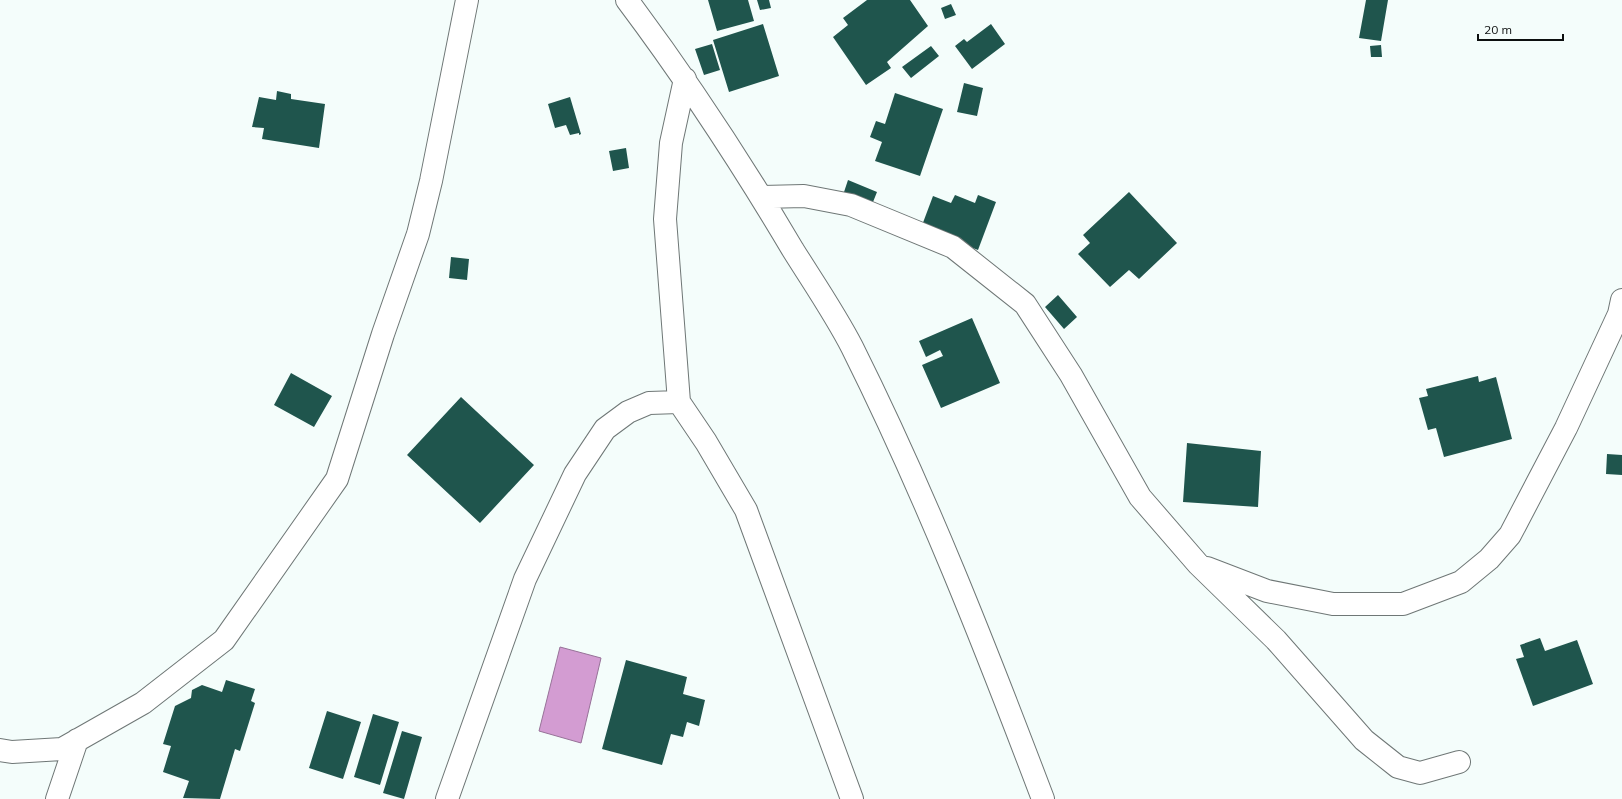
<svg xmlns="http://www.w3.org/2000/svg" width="1622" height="799" viewBox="0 0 1622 799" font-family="Mulish,sans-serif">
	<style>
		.water { fill: #d39cd2; stroke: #977298 }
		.building { fill: #1f554d }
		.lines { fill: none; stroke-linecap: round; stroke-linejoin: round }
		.minor-casing { stroke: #6f7776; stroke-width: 24 }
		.minor { stroke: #fff; stroke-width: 22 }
	</style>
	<rect width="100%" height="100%" fill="#f4fdfb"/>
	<path class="water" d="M 560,647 L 601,658 L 581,743 L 539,731 Z"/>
	<path class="building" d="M 708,0 L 748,0 L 754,21 L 717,31 Z
		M 757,0 L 769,0 L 771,8 L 760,10 Z
		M 867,0 L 910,0 L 928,26 L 887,62 L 891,68 L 866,85 L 833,37 L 848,25 L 843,18 Z
		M 1366,0 L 1388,0 L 1381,41 L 1359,38 Z
		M 951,4 L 956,15 L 945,19 L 941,8 Z
		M 763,24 L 779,76 L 729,92 L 713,40 Z
		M 991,24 L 1005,44 L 972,69 L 955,46 L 964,39 L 967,42 Z
		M 712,44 L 720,70 L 704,75 L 695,49 Z
		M 1381,45 L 1382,57 L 1371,57 L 1370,46 Z
		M 931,46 L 939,56 L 911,78 L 902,67 Z
		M 964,83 L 983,88 L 977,116 L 957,112 Z
		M 277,91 L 291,94 L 291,99 L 325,104 L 319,148 L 262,139 L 264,128 L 252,127 L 259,97 L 276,100 Z
		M 895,93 L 943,109 L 920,176 L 875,161 L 882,142 L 870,137 L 876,121 L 885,124 Z
		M 570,97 L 581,134 L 579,135 L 579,133 L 570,135 L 566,125 L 555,128 L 548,104 Z
		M 626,148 L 629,168 L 613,171 L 609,151 Z
		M 848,180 L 877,192 L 871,207 L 843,195 Z
		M 1129,192 L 1177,243 L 1139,279 L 1129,270 L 1110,287 L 1078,254 L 1090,243 L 1083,235 Z
		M 955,195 L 975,203 L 978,195 L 996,202 L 978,250 L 921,228 L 933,196 L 951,203 Z
		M 451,257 L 469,259 L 467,280 L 449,278 Z
		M 1058,295 L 1077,317 L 1064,329 L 1045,307 Z
		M 972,318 L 1000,383 L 941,408 L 922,365 L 943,356 L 940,350 L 926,357 L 919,341 Z
		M 291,373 L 332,396 L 314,427 L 274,405 Z
		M 1478,376 L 1479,382 L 1496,377 L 1512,439 L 1444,457 L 1436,428 L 1428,430 L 1419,398 L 1428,396 L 1426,389 Z
		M 461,397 L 534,465 L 480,523 L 407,455 Z
		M 1187,443 L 1261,451 L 1258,507 L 1183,502 Z
		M 1607,454 L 1622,455 L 1622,475 L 1606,474 Z
		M 1540,638 L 1545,651 L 1577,640 L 1593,684 L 1533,706 L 1516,659 L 1524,657 L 1520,645 Z
		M 626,660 L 687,677 L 683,694 L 705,700 L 699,726 L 687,722 L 683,737 L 671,734 L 662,765 L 602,749 Z
		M 226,680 L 255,689 L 251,701 L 255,703 L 240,751 L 235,749 L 220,799 L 183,798 L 189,781 L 163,772 L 171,746 L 163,744 L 175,706 L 191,698 L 192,690 L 202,685 L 222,692 Z
		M 327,711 L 361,722 L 343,779 L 309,768 Z
		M 373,714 L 399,722 L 380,785 L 354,777 Z
		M 402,731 L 422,737 L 404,799 L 383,793 Z"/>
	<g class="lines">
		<g class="minor-casing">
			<path id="minor" d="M 627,0 C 687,80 742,164 793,250 C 813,282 835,314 852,347 C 925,493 985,646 1043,799
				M 685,79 L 671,143 L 665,219 L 679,402 L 706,442 L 746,510 L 852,799
				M 761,197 L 804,196 L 851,205 L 953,247 L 1025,304 L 1071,375 L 1140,497 L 1198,564 L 1276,640 L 1364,740 L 1398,767 L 1420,773 L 1459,762
				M 1207,568 L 1267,591 L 1333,604 L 1403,604 L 1461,582 L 1489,559 L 1510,535 L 1566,428 L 1619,314 L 1622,300
				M 0,750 L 12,752 L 62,749 L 143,703 L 224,640 L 337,479 L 383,334 L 418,234 L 431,181 L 467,0
				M 57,799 L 77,740
				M 447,799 L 525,579 L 575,474 L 605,429 L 628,412 L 649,403 L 679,402"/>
		</g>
		<use href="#minor" class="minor"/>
	</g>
	<path d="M1478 34v6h85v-6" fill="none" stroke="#0c0f0f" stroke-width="2"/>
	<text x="1484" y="34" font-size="12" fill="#0c0f0f" stroke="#f4fdfb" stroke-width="3" paint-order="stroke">20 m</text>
</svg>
